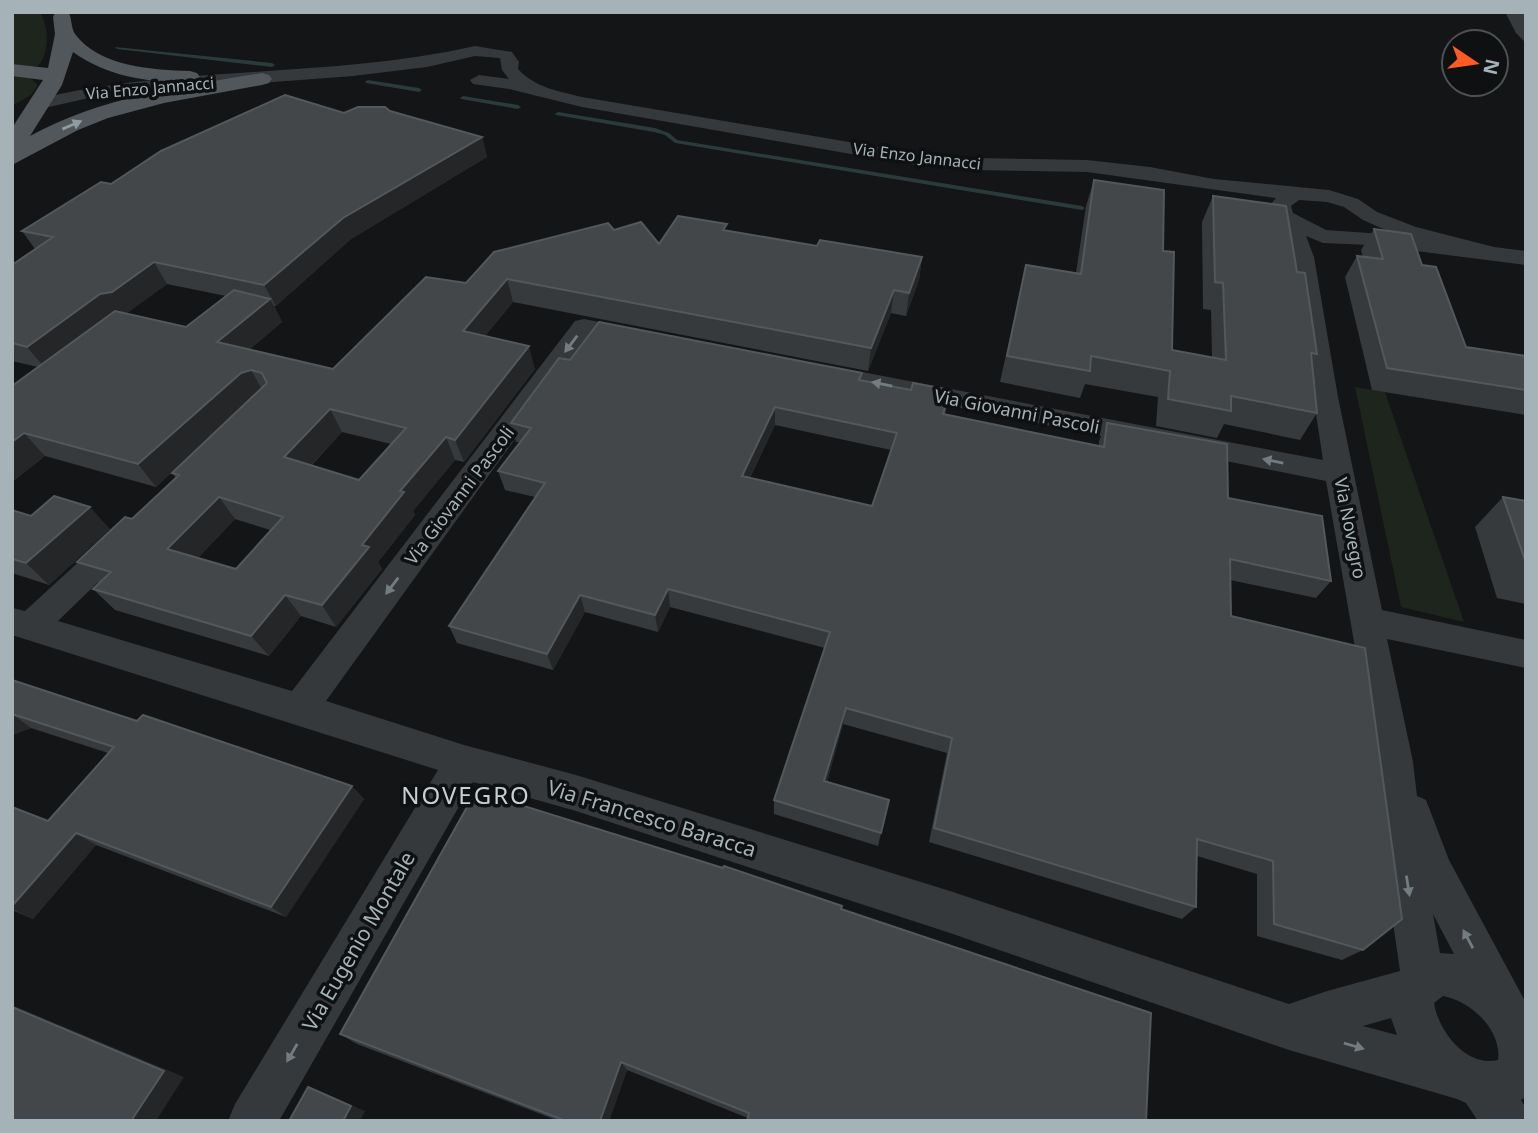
<svg xmlns="http://www.w3.org/2000/svg" width="1538" height="1133" viewBox="0 0 1538 1133" font-family="'Noto Sans',sans-serif">
	<style>
		.green { fill: #1e251c }
		.lines { fill: none; stroke-linecap: round; stroke-linejoin: round }
		.stream { fill: #293b3b; fill-rule: evenodd }
		.minor { fill: #35393c; fill-rule: evenodd }
		.primary { fill: #51575b; fill-rule: evenodd }
		.wall { fill: #373a3c; fill-rule: evenodd }
		.shaded-wall { fill: #242627 }
		.building { fill: #43474a; stroke: #52585b; stroke-width: 2; fill-rule: evenodd }
		.oneway { fill: #909ca1 }
		.oneway2 { fill: #737c80 }
		.labels { text-anchor: middle; dominant-baseline: central; stroke-width: 7; stroke-linejoin: round; paint-order: stroke }
		.far-street-label { font-size: 16px; fill: #a5b3b8; stroke: #0f1011 }
		.street-label { font-size: 18px; fill: #a5b3b8; stroke: #0f1011 }
		.near-street-label { font-size: 21px; fill: #a5b3b8; stroke: #0f1011 }
		.near-quarter-label { font-size: 24px; letter-spacing: 2px; fill: #c6cfd3; stroke: #0f1011 }
	</style>
	<rect width="100%" height="100%" fill="#141516"/>
	<path class="green" d="M 12,12 L 40,12 C 49,28 50,52 38,66 L 12,66 Z
		M 12,75 L 30,78 L 38,85 L 31,95 L 12,106 Z
		M 1355,387 L 1385,392 L 1464,622 L 1401,607 Z"/>
	<g class="lines">
		<path class="stream" d="M 115,47 L 272,63 L 275,65 L 272,67 L 117,49 Z
			M 368,80 L 419,88 L 422,90 L 419,92 L 366,83 L 365,82 Z
			M 463,96 L 518,105 L 521,107 L 518,109 L 461,99 L 460,98 Z
			M 558,112 L 655,128 L 669,133 L 677,140 L 1082,206 L 1085,208 L 1082,210 L 675,143 L 665,135 L 654,132 L 556,115 L 555,114 Z"/>
		<path class="minor" d="M 475,46 L 512,52 L 519,62 L 518,69 C 536,88 558,91 582,97 L 914,153 L 974,158 L 1087,160 L 1150,167 L 1214,179 L 1329,190 L 1358,199 L 1377,212 L 1416,227 L 1494,247 L 1526,251 L 1526,265 L 1369,245 L 1323,243 L 1306,236 L 1314,257 L 1338,397 L 1382,610 L 1526,640 L 1526,668 L 1387,639 L 1413,762 L 1417,796 L 1426,800 L 1449,860 L 1526,1003 L 1526,1097 L 1521,1100 L 1526,1108 L 1526,1121 L 1478,1121 L 1466,1103 L 1457,1099 L 1289,1050 L 950,933 L 576,811 L 473,782 L 279,1121 L 228,1121 L 235,1104 L 438,770 L 12,635 L 12,608 L 25,611 L 108,535 L 119,531 L 130,535 L 134,543 L 130,551 L 58,621 L 292,691 L 575,321 L 584,319 L 644,331 L 647,336 L 644,341 L 635,344 L 590,335 L 326,701 L 464,745 L 576,775 L 950,891 L 1289,1004 L 1327,991 L 1400,971 L 1386,874 L 1375,762 L 1326,481 L 820,380 L 811,378 L 807,372 L 811,366 L 820,364 L 1323,460 L 1292,257 L 1270,205 L 1276,198 L 1087,172 L 974,170 L 914,165 L 582,107 L 509,89 L 473,84 L 470,80 L 479,75 L 509,79 L 502,70 L 500,58 L 475,56 L 427,67 L 353,76 L 102,95 L 40,109 L 31,104 L 34,100 C 178,64 330,79 475,46 ZM 1299,200 L 1327,202 L 1344,207 L 1363,220 L 1397,235 L 1326,230 L 1293,213 L 1291,206 ZM 1433,914 L 1454,954 L 1440,953 ZM 1443,996 C 1471,1001 1502,1030 1498,1060 C 1466,1068 1438,1030 1434,1003 ZM 1391,1018 L 1397,1035 L 1363,1026 Z"/>
		<path class="primary" d="M 55,13 L 69,13 C 72,19 71,28 75,34 C 99,67 154,70 190,71 L 197,73 L 200,77 L 197,81 L 190,83 C 147,82 108,77 73,52 L 62,85 L 30,136 C 101,97 183,86 262,73 L 269,75 L 272,79 L 269,83 L 262,85 L 164,103 L 108,118 L 78,130 L 12,165 L 12,128 L 43,80 L 12,76 L 12,64 L 48,68 L 55,34 L 53,17 Z"/>
	</g>
	<path class="wall" d="M 1505,12 L 1526,12 L 1526,43 L 1516,33 Z
		M 390,111 L 482,137 L 487,157 L 351,239 L 276,306 L 274,306 L 282,322 L 249,350 L 333,369 L 466,283 L 614,230 L 659,244 L 727,231 L 817,246 L 922,257 L 919,280 L 906,316 L 891,313 L 868,371 L 513,302 L 485,336 L 535,369 L 464,462 L 455,460 L 413,511 L 415,515 L 378,562 L 382,569 L 336,627 L 301,616 L 269,656 L 115,610 L 93,589 L 99,584 L 77,562 L 132,519 L 176,478 L 172,473 L 205,441 L 156,487 L 45,456 L 12,482 L 12,386 L 38,367 L 12,361 L 12,265 L 35,249 L 22,231 L 111,184 L 344,113 ZM 167,284 L 226,296 L 186,327 L 127,313 ZM 342,432 L 391,444 L 359,480 L 311,466 ZM 235,519 L 270,530 L 236,569 L 198,558 Z
		M 1094,180 L 1163,251 L 1172,350 L 1212,357 L 1211,310 L 1203,309 L 1202,222 L 1213,196 L 1297,272 L 1317,354 L 1312,362 L 1317,413 L 1300,440 L 1224,424 L 1217,438 L 1156,426 L 1158,397 L 1085,384 L 1080,398 L 1000,382 L 1026,265 L 1076,273 L 1086,206 Z
		M 1374,229 L 1422,265 L 1466,347 L 1526,356 L 1526,415 L 1372,390 L 1345,277 L 1357,256 L 1363,257 L 1361,250 Z
		M 570,360 L 861,380 L 911,390 L 950,390 L 945,415 L 1099,446 L 1099,441 L 1107,423 L 1228,498 L 1331,581 L 1316,598 L 1230,580 L 1231,616 L 1363,950 L 1342,960 L 1257,936 L 1257,874 L 1197,856 L 1196,907 L 1182,919 L 929,842 L 947,753 L 843,724 L 827,782 L 889,800 L 878,846 L 774,814 L 774,800 L 825,648 L 670,607 L 658,632 L 585,612 L 553,670 L 457,643 L 449,626 L 535,497 L 505,490 L 498,471 L 520,442 L 516,442 L 511,423 ZM 775,425 L 891,450 L 872,506 L 750,478 Z
		M 1503,497 L 1526,501 L 1526,604 L 1497,598 L 1475,527 Z
		M 12,510 L 31,516 L 110,529 L 49,585 L 12,573 Z
		M 12,680 L 137,721 L 352,786 L 364,799 L 286,917 L 96,845 L 33,919 L 12,910 L 12,807 L 48,821 L 108,753 L 31,728 L 12,735 Z
		M 842,906 L 748,1118 L 627,1070 L 609,1121 L 559,1121 L 357,1044 L 340,1034 Z"/>
	<path class="shaded-wall" d="M 482,137 L 487,157 L 351,239 L 276,306 L 264,285 L 343,218 Z
		M 922,257 L 919,280 L 906,316 L 909,293 Z
		M 154,262 L 167,284 L 127,313 L 45,368 L 27,347 L 100,294 Z
		M 507,279 L 513,302 L 470,354 L 463,331 Z
		M 894,290 L 891,313 L 868,371 L 871,348 Z
		M 270,299 L 282,322 L 231,365 L 217,342 Z
		M 529,346 L 535,369 L 464,462 L 455,440 Z
		M 251,370 L 264,393 L 254,396 L 156,487 L 138,464 L 241,373 Z
		M 775,407 L 775,425 L 742,494 L 742,476 Z
		M 330,409 L 342,432 L 297,480 L 284,457 Z
		M 24,433 L 45,456 L 12,482 L 12,442 Z
		M 446,437 L 455,460 L 413,511 L 415,515 L 378,562 L 382,569 L 336,627 L 322,605 L 362,545 L 400,491 Z
		M 219,497 L 235,519 L 186,571 L 167,549 Z
		M 90,507 L 110,529 L 49,585 L 26,563 Z
		M 668,589 L 670,607 L 658,632 L 655,615 Z
		M 285,595 L 301,616 L 269,656 L 251,636 Z
		M 580,595 L 585,612 L 553,670 L 547,654 Z
		M 846,708 L 843,724 L 823,796 L 824,781 Z
		M 12,714 L 31,728 L 12,735 Z
		M 352,786 L 364,799 L 286,917 L 271,907 Z
		M 76,833 L 96,845 L 33,919 L 12,909 L 12,906 Z
		M 12,1005 L 184,1077 L 156,1121 L 131,1121 L 12,1007 Z
		M 621,1062 L 627,1070 L 609,1121 L 600,1121 Z
		M 308,1087 L 324,1093 L 365,1111 L 360,1121 L 343,1121 Z"/>
	<path class="building" d="M 285,95 L 344,113 L 358,107 L 385,107 L 390,111 L 482,137 L 343,218 L 264,285 L 154,262 L 112,292 L 100,294 L 27,347 L 12,343 L 12,265 L 53,237 L 22,231 L 101,182 L 111,184 L 161,151 Z
		M 1094,180 L 1164,190 L 1163,251 L 1174,252 L 1172,350 L 1226,360 L 1223,283 L 1215,282 L 1213,196 L 1286,206 L 1297,272 L 1305,273 L 1317,354 L 1311,353 L 1317,413 L 1231,396 L 1231,411 L 1168,399 L 1170,371 L 1091,356 L 1090,371 L 1007,356 L 1026,265 L 1081,274 Z
		M 678,216 L 727,224 L 723,230 L 817,246 L 820,240 L 922,257 L 909,293 L 894,290 L 871,348 L 507,279 L 463,331 L 529,346 L 455,440 L 446,437 L 400,491 L 404,492 L 362,545 L 369,547 L 322,605 L 285,595 L 251,636 L 93,589 L 111,572 L 77,562 L 125,517 L 132,519 L 179,475 L 172,473 L 267,383 L 262,373 L 251,370 L 241,373 L 138,464 L 24,433 L 12,442 L 12,386 L 115,311 L 186,327 L 234,290 L 270,299 L 217,342 L 333,369 L 426,277 L 466,283 L 494,252 L 608,223 L 614,230 L 641,222 L 659,244 ZM 330,409 L 406,428 L 359,480 L 284,457 ZM 219,497 L 283,517 L 236,569 L 167,549 Z
		M 1374,229 L 1411,234 L 1422,265 L 1436,267 L 1466,347 L 1526,356 L 1526,390 L 1387,368 L 1357,256 L 1383,259 Z
		M 599,322 L 862,373 L 859,380 L 911,390 L 913,383 L 950,390 L 943,414 L 1104,447 L 1107,423 L 1227,444 L 1228,498 L 1322,516 L 1331,581 L 1230,559 L 1231,616 L 1365,648 L 1402,919 L 1363,950 L 1274,924 L 1273,861 L 1197,839 L 1196,907 L 934,828 L 952,738 L 846,708 L 824,781 L 889,800 L 881,833 L 774,800 L 830,632 L 668,589 L 655,615 L 580,595 L 547,654 L 449,626 L 545,483 L 498,471 L 531,428 L 511,423 L 559,358 L 570,360 ZM 775,407 L 897,433 L 872,506 L 742,476 Z
		M 54,496 L 90,507 L 26,563 L 12,559 L 12,510 L 31,516 Z
		M 1503,497 L 1526,501 L 1526,563 Z
		M 12,680 L 137,721 L 143,715 L 352,786 L 271,907 L 76,833 L 12,906 L 12,807 L 48,821 L 114,747 L 12,714 Z
		M 476,791 L 723,868 L 724,866 L 842,906 L 841,909 L 1151,1013 L 1146,1121 L 747,1121 L 749,1113 L 621,1062 L 600,1121 L 566,1121 L 340,1034 Z
		M 12,1007 L 164,1071 L 131,1121 L 12,1121 Z
		M 308,1087 L 351,1106 L 343,1121 L 289,1121 Z"/>
	<defs><path id="oneway-solid" d="M-6-.8H1V-3.2L6.5 0L1 3.2V.8H-6Z" transform="scale(1.75)"/></defs>
	<use class="oneway" href="#oneway-solid" transform="translate(72 125) rotate(-23)"/>
	<g class="oneway2">
		<use href="#oneway-solid" transform="translate(571 344) rotate(127)"/>
		<use href="#oneway-solid" transform="translate(882 384) rotate(-169)"/>
		<use href="#oneway-solid" transform="translate(1273 461) rotate(-169)"/>
		<use href="#oneway-solid" transform="translate(392 586) rotate(127)"/>
		<use href="#oneway-solid" transform="translate(1408 886) rotate(81)"/>
		<use href="#oneway-solid" transform="translate(1468 939) rotate(-118)"/>
		<use href="#oneway-solid" transform="translate(1354 1046) rotate(16)"/>
		<use href="#oneway-solid" transform="translate(292 1053) rotate(120)"/>
	</g>
	<g class="labels">
		<g class="far-street-label">
			<text transform="translate(150 88) rotate(-5)">Via Enzo Jannacci</text>
			<text transform="translate(917 156) rotate(7)">Via Enzo Jannacci</text>
		</g>
		<g class="street-label">
			<text transform="translate(1017 411) rotate(11)">Via Giovanni Pascoli</text>
			<text transform="translate(459 495) rotate(-53)">Via Giovanni Pascoli</text>
			<text transform="translate(1351 528) rotate(79)">Via Novegro</text>
		</g>
		<g class="near-street-label">
			<text transform="translate(652 818) rotate(17)">Via Francesco Baracca</text>
			<text transform="translate(358 941) rotate(-60)">Via Eugenio Montale</text>
		</g>
		<g class="near-quarter-label">
			<text x="466" y="794">NOVEGRO</text>
		</g>
	</g>
	<rect width="1538" height="1133" fill="none" stroke="#a5b3b8" stroke-width="28"/>
	<g transform="translate(1475 63) rotate(103)"><circle r="33" fill="#0f1011" stroke="#4b5154" stroke-width="2"/>
	<path d="M0-5L12 26L0 18L-12 26Z" fill="#ff5924"/>
	<text y="-10" font-size="19" font-weight="bold" text-anchor="middle" fill="#a5b3b8">N</text>
	</g>
</svg>
